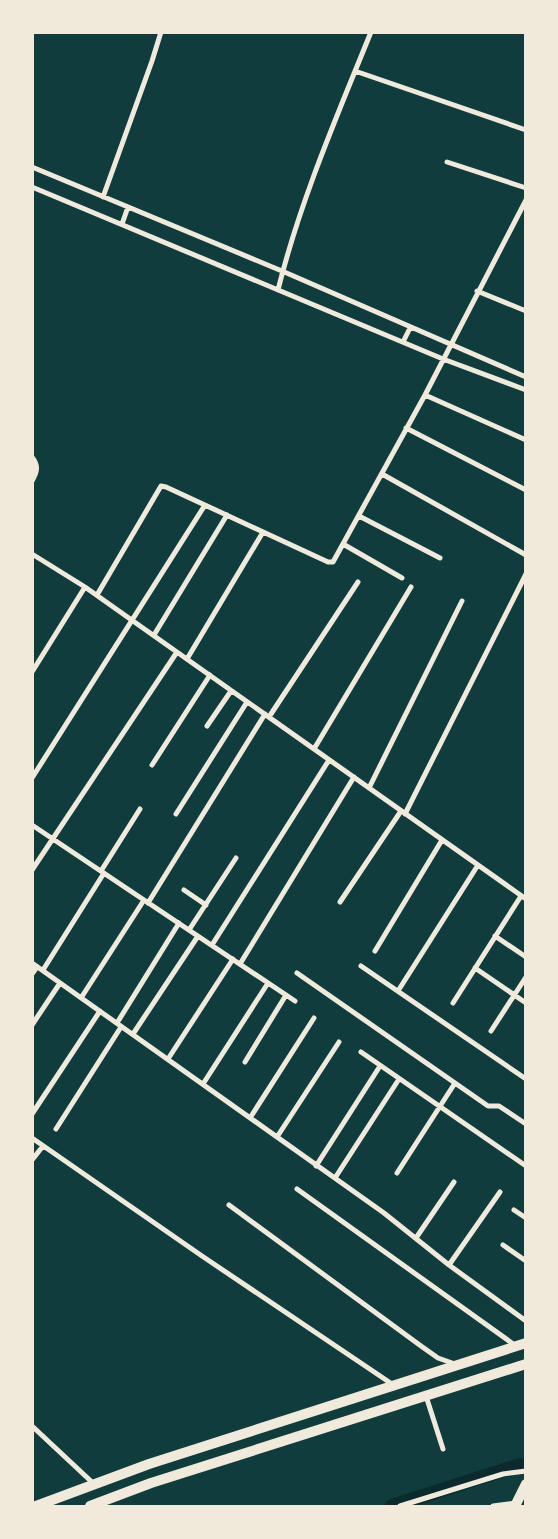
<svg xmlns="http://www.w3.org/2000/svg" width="558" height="1539" viewBox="0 0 558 1539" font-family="Signika,sans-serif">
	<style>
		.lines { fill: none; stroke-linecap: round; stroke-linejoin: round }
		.canal { stroke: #0a2a2b; stroke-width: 14 }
		.minor { stroke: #f1e9da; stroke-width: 5 }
		.secondary { stroke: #f1e9da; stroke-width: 10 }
	</style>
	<rect width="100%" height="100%" fill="#0f3d3e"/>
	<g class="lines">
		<path class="canal" d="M 392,1506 L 520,1465"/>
		<path class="minor" d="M 355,71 L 526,130
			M 447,162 L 526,188
			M 32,167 L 282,271 L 526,377
			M 32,187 L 443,359 L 526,390
			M 103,197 L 152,61 L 161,32
			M 122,224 L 128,207
			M 278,290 C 300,201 337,116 371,32
			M 477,291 L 526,311
			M 403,342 L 410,328
			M 425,395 L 526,440
			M 406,428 L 526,490
			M 32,457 C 39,466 37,472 32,481
			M 382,474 L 526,555
			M 359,516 L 440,558
			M 343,544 L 402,578
			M 32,554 L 85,587 L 526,899
			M 97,595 L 161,486 L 166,487 L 328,562 L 333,562 L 425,395 L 526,200
			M 154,635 L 227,515
			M 187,659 L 263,532
			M 32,672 L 85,587
			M 269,717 L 358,582
			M 207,726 L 231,691
			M 314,749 L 411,587
			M 152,765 L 210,675
			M 32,778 L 205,505
			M 369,788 L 462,601
			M 176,814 L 247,702
			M 405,814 L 526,574
			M 32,825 L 295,1001
			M 32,870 L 177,652
			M 101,871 L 140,809
			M 184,890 L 206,905
			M 340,902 L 401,811
			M 148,903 L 265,714
			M 189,930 L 236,858
			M 495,936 L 526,957
			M 212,945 L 329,760
			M 375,951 L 442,840
			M 32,963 L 384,1213 L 449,1265 L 526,1321
			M 240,964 L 354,777
			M 361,966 L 526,1079
			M 475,968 L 526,1003
			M 43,970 L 104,873
			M 297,973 L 488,1106 L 499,1106 L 526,1124
			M 32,974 L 37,967
			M 398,991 L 478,865
			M 81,998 L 144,900
			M 453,1003 L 521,896
			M 117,1023 L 179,923
			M 32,1025 L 60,983
			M 491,1031 L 526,977
			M 133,1034 L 198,936
			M 361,1052 L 526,1166
			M 168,1059 L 233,959
			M 245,1062 L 286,995
			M 203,1084 L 268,983
			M 32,1114 L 100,1011
			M 250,1118 L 314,1018
			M 56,1129 L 121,1027
			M 277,1137 L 339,1042
			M 32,1138 L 202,1256 L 392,1384
			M 32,1160 L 43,1146
			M 316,1166 L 380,1066
			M 397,1173 L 455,1083
			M 335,1178 L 399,1079
			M 297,1189 L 516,1346
			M 229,1205 L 421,1346 L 438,1358 L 455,1364
			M 514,1210 L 526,1218
			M 416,1238 L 454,1182
			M 503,1245 L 526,1261
			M 449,1265 L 500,1192
			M 426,1396 L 443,1449
			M 32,1426 L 94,1484
			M 400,1506 L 503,1474 L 526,1471
			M 493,1506 L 516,1503"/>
		<path class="secondary" d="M 36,1506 L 149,1464 L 526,1343
			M 90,1506 L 151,1483 L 526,1364
			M 515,1506 L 526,1484"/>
	</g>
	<rect width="558" height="1539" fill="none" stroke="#f1e9da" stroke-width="68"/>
</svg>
